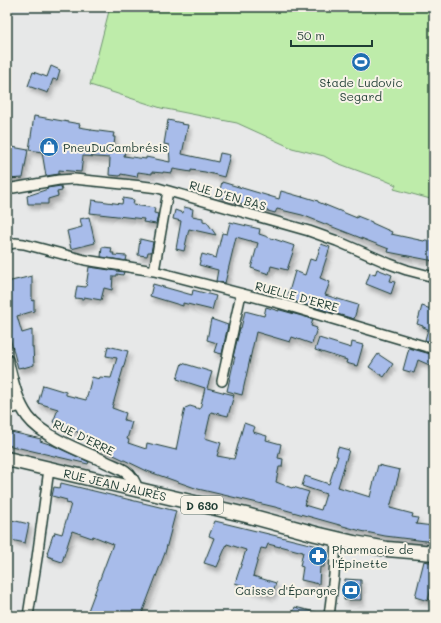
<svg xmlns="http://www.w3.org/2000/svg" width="441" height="623" viewBox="0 0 441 623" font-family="Mali,sans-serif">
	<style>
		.green { fill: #beecaa; stroke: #6e946f }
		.building { fill: #a8bcea; stroke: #1f3d34; filter: url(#shadow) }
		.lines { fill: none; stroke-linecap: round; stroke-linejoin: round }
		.minor-casing { stroke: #1f3d34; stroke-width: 12 }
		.tertiary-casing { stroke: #1f3d34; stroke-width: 14 }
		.primary-casing { stroke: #1f3d34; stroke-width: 17 }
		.minor { stroke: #f7f3e8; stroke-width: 9 }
		.tertiary { stroke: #f7f3e8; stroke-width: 11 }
		.primary { stroke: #f7f3e8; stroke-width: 14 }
		.labels { text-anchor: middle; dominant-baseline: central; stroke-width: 4; stroke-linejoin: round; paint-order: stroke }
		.shield { fill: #f7f3e8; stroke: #60746a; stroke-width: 1 }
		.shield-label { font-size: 11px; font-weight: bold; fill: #1f3d34 }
		.poi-label { font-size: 12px; fill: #1f3d34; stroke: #f7f3e8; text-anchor: start }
		.street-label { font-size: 12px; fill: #1f3d34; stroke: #f7f3e8 }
	</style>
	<defs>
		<filter id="shadow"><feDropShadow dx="2.5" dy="4.5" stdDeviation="2" flood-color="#0004"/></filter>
	</defs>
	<rect width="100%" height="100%" fill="#e7e8e8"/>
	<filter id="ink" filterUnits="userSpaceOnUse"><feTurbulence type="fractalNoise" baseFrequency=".025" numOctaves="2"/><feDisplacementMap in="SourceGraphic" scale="8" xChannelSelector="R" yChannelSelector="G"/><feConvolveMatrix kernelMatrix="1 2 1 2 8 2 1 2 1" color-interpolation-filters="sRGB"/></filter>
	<g filter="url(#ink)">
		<path class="green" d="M 110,7 L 434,7 L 434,200 L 394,189 L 396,185 L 382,179 L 367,174 L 337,163 L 324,156 L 292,148 L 237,123 L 161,108 L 90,85 Z"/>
		<path class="building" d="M 51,66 L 60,70 L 57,80 L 53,79 L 48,93 L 28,86 L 33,72 L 47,77 Z
			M 34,116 L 80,124 L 79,127 L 91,129 L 91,130 L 114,133 L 113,137 L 115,137 L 114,145 L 126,146 L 124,156 L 146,159 L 146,157 L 170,162 L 169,145 L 164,144 L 168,120 L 182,123 L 181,124 L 188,125 L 182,154 L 218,162 L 220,153 L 230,155 L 224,177 L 205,172 L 191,170 L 191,172 L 173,169 L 172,173 L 163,172 L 163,173 L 152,172 L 152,174 L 138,172 L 137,177 L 121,174 L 120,176 L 109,175 L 110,158 L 83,156 L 81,172 L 59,170 L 59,174 L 46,176 L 42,152 L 29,150 Z
			M 7,146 L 28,150 L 23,178 L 7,179 Z
			M 222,182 L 279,199 L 281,191 L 302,197 L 302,196 L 318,201 L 318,202 L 357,218 L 357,216 L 372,222 L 372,223 L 392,232 L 391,234 L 424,241 L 425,240 L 434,241 L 434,261 L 388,252 L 389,249 L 302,215 L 277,209 L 275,213 L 218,197 Z
			M 61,186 L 62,191 L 57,192 L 58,196 L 48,199 L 48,204 L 28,204 L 27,196 L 48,189 L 47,188 Z
			M 123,198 L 134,200 L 133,205 L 155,208 L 154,213 L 158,214 L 156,224 L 143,222 L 144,219 L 90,213 L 92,200 L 122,204 Z
			M 184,207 L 193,209 L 192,216 L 203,218 L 203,221 L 207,222 L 216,235 L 189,229 L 184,251 L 176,249 L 181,221 L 173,219 L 175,210 L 183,213 Z
			M 89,217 L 95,243 L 71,249 L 67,231 L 82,227 L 80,219 Z
			M 230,222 L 260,229 L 259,234 L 295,246 L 287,270 L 271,266 L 269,274 L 251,268 L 258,243 L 236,237 L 225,283 L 216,281 L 218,270 L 199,265 L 202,254 L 216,258 L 222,233 L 227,234 Z
			M 140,239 L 153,242 L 151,252 L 148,252 L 147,256 L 138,255 Z
			M 321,244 L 330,247 L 320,278 L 330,282 L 325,295 L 358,305 L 354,319 L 287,299 L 295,271 L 305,275 L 310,259 L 316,261 Z
			M 102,247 L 112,248 L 111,253 L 114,253 L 113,255 L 127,256 L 126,261 L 101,257 Z
			M 89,267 L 124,272 L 123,275 L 117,274 L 117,276 L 113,276 L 112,290 L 104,288 L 101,300 L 84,297 L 83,299 L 75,298 L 77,286 L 86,287 Z
			M 377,269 L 392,275 L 390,281 L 395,282 L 391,294 L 366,284 L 370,273 L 375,275 Z
			M 32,276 L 32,301 L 34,300 L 34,311 L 17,316 L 22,333 L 32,330 L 32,347 L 33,347 L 34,365 L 23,368 L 23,367 L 18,368 L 7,327 L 7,282 Z
			M 153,284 L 192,295 L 193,290 L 216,296 L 212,310 L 183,303 L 183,306 L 150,296 Z
			M 422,306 L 434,310 L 434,343 L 425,340 L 428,329 L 423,327 L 423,326 L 417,324 Z
			M 266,307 L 279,311 L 279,309 L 280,310 L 313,319 L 311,326 L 317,328 L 312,344 L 292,337 L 290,342 L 256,332 L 242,395 L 227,391 L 234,360 L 235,357 L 233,357 L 240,328 L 241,328 L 245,311 L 264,316 Z
			M 211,319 L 228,325 L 222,354 L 214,352 L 217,343 L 207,340 Z
			M 319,338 L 351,348 L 352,342 L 363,345 L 357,366 L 346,363 L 347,360 L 315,350 Z
			M 108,346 L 128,351 L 112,408 L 126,413 L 124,420 L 132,422 L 127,439 L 129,440 L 128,443 L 146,449 L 147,443 L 176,450 L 180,430 L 185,408 L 190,406 L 200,409 L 205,388 L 177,379 L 182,363 L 212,372 L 207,388 L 234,395 L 228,416 L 211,412 L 205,438 L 221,443 L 217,456 L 234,459 L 244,423 L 255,427 L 253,432 L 267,436 L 266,440 L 281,444 L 278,458 L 283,459 L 282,467 L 279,467 L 276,482 L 292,488 L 293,487 L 309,492 L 304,505 L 321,510 L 326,494 L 302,486 L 305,476 L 329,484 L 338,456 L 336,456 L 338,447 L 349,450 L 338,487 L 370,497 L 378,465 L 400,470 L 390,508 L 413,514 L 412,517 L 418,518 L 416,524 L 434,526 L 434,542 L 385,536 L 361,531 L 275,507 L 198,489 L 147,471 L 93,445 L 95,439 L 53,422 L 58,409 L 38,403 L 43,385 L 66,392 L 66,395 L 86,400 L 92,377 L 99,379 L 100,377 L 111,378 L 117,358 L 106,356 Z
			M 409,348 L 434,355 L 434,367 L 418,360 L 414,373 L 403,370 Z
			M 378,354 L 393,364 L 384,377 L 369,367 Z
			M 7,431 L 41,439 L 40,441 L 52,445 L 89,462 L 88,464 L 7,445 Z
			M 61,483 L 176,511 L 165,553 L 141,616 L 86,616 L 113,544 L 93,536 L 92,538 L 72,531 L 62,562 L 53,559 L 53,558 L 47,556 L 48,554 L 47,553 L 53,535 L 54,535 L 55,532 L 62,534 L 71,504 L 66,503 L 67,500 L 52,496 L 54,487 L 60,488 Z
			M 7,519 L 29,524 L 25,543 L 11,540 L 12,536 L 7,535 Z
			M 215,521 L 322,547 L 325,551 L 324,567 L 320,567 L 319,584 L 301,580 L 303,567 L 300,566 L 303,552 L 280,546 L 280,547 L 268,544 L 266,549 L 261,548 L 253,576 L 276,583 L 272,595 L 235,583 L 246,550 L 227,544 L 217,567 L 204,563 L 214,538 L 209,536 Z
			M 424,561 L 434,563 L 434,582 L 433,588 L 431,588 L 428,601 L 415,597 Z
			M 345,579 L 361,580 L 361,600 L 344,600 Z
			M 295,607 L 319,613 L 319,616 L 292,616 Z"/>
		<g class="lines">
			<g class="minor-casing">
				<path id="minor" d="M 7,189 L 59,180 L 74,179 L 142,186 L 158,188 L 309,231 L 337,241 L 390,264 L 407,270 L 434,277
					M 168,191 L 154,271 L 282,304 L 434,349
					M 7,245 L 15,243 L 24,244 L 85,260 L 154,271
					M 222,381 L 241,294
					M 7,408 L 14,408 L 21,406
					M 28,616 L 37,558 L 49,469
					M 329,616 L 334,575 L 336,539"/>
			</g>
			<g class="tertiary-casing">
				<path id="tertiary" d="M 7,360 C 12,379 16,401 28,417 C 43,437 81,451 104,461 C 111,465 119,467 126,472 C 132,476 135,483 137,490"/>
			</g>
			<g class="primary-casing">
				<g id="primary">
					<path id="s1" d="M 7,459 L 246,515 L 316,534 L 354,543 L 387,549 L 434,553"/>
				</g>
			</g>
			<use href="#minor" class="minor"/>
			<use href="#tertiary" class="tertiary"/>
			<use href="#primary" class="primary"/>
		</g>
	</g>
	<defs>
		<g id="stadium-disc" transform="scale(1)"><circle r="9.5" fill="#1f6fb2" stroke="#f7f3e8"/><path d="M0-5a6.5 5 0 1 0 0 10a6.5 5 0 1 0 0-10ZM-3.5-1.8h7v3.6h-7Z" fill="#fff"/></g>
		<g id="shop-disc" transform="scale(1)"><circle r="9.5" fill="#1f6fb2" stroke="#f7f3e8"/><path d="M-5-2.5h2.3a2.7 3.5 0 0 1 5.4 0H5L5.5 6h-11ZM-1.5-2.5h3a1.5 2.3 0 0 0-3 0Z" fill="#fff"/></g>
		<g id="pharmacy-disc" transform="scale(1)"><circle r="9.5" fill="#1f6fb2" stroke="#f7f3e8"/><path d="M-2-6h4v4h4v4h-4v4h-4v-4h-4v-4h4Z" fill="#fff"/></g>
		<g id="bank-disc" transform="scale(1)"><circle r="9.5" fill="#1f6fb2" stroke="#f7f3e8"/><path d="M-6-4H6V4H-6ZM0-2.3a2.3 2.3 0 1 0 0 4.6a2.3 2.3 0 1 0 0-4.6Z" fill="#fff"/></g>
	</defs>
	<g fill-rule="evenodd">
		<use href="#stadium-disc" x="361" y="62"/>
		<use href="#shop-disc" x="49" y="147"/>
		<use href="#pharmacy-disc" x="318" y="556"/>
		<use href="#bank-disc" x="351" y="590"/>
	</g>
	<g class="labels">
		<rect class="shield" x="181" y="496" width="42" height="18" rx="3"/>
		<g class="shield-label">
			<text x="202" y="505">D 630</text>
		</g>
		<g class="poi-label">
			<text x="361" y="82" text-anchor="middle">Stade Ludovic<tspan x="361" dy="14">Segard</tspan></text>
			<text x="63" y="147">PneuDuCambrésis</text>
			<text x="332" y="549">Pharmacie de<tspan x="332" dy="14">l'Épinette</tspan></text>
			<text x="337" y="590" text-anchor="end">Caisse d'Épargne</text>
		</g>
		<g class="street-label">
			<text transform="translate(228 195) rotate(16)">RUE D'EN BAS</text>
			<text transform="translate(297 296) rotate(15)">RUELLE D'ERRE</text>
			<text transform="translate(84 437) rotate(26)">RUE D'ERRE</text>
			<text stroke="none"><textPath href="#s1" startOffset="111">RUE JEAN JAURÈS</textPath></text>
		</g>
	</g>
	<rect width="441" height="623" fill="none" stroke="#f7f3e8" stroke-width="24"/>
	<rect x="12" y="12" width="417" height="599" fill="none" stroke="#1f3d34" stroke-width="1.5" filter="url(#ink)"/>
	<path d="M291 40v6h81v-6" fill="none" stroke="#1f3d34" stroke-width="2"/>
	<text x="297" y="40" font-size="12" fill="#1f3d34" stroke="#f7f3e8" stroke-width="3" paint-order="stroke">50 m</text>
</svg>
